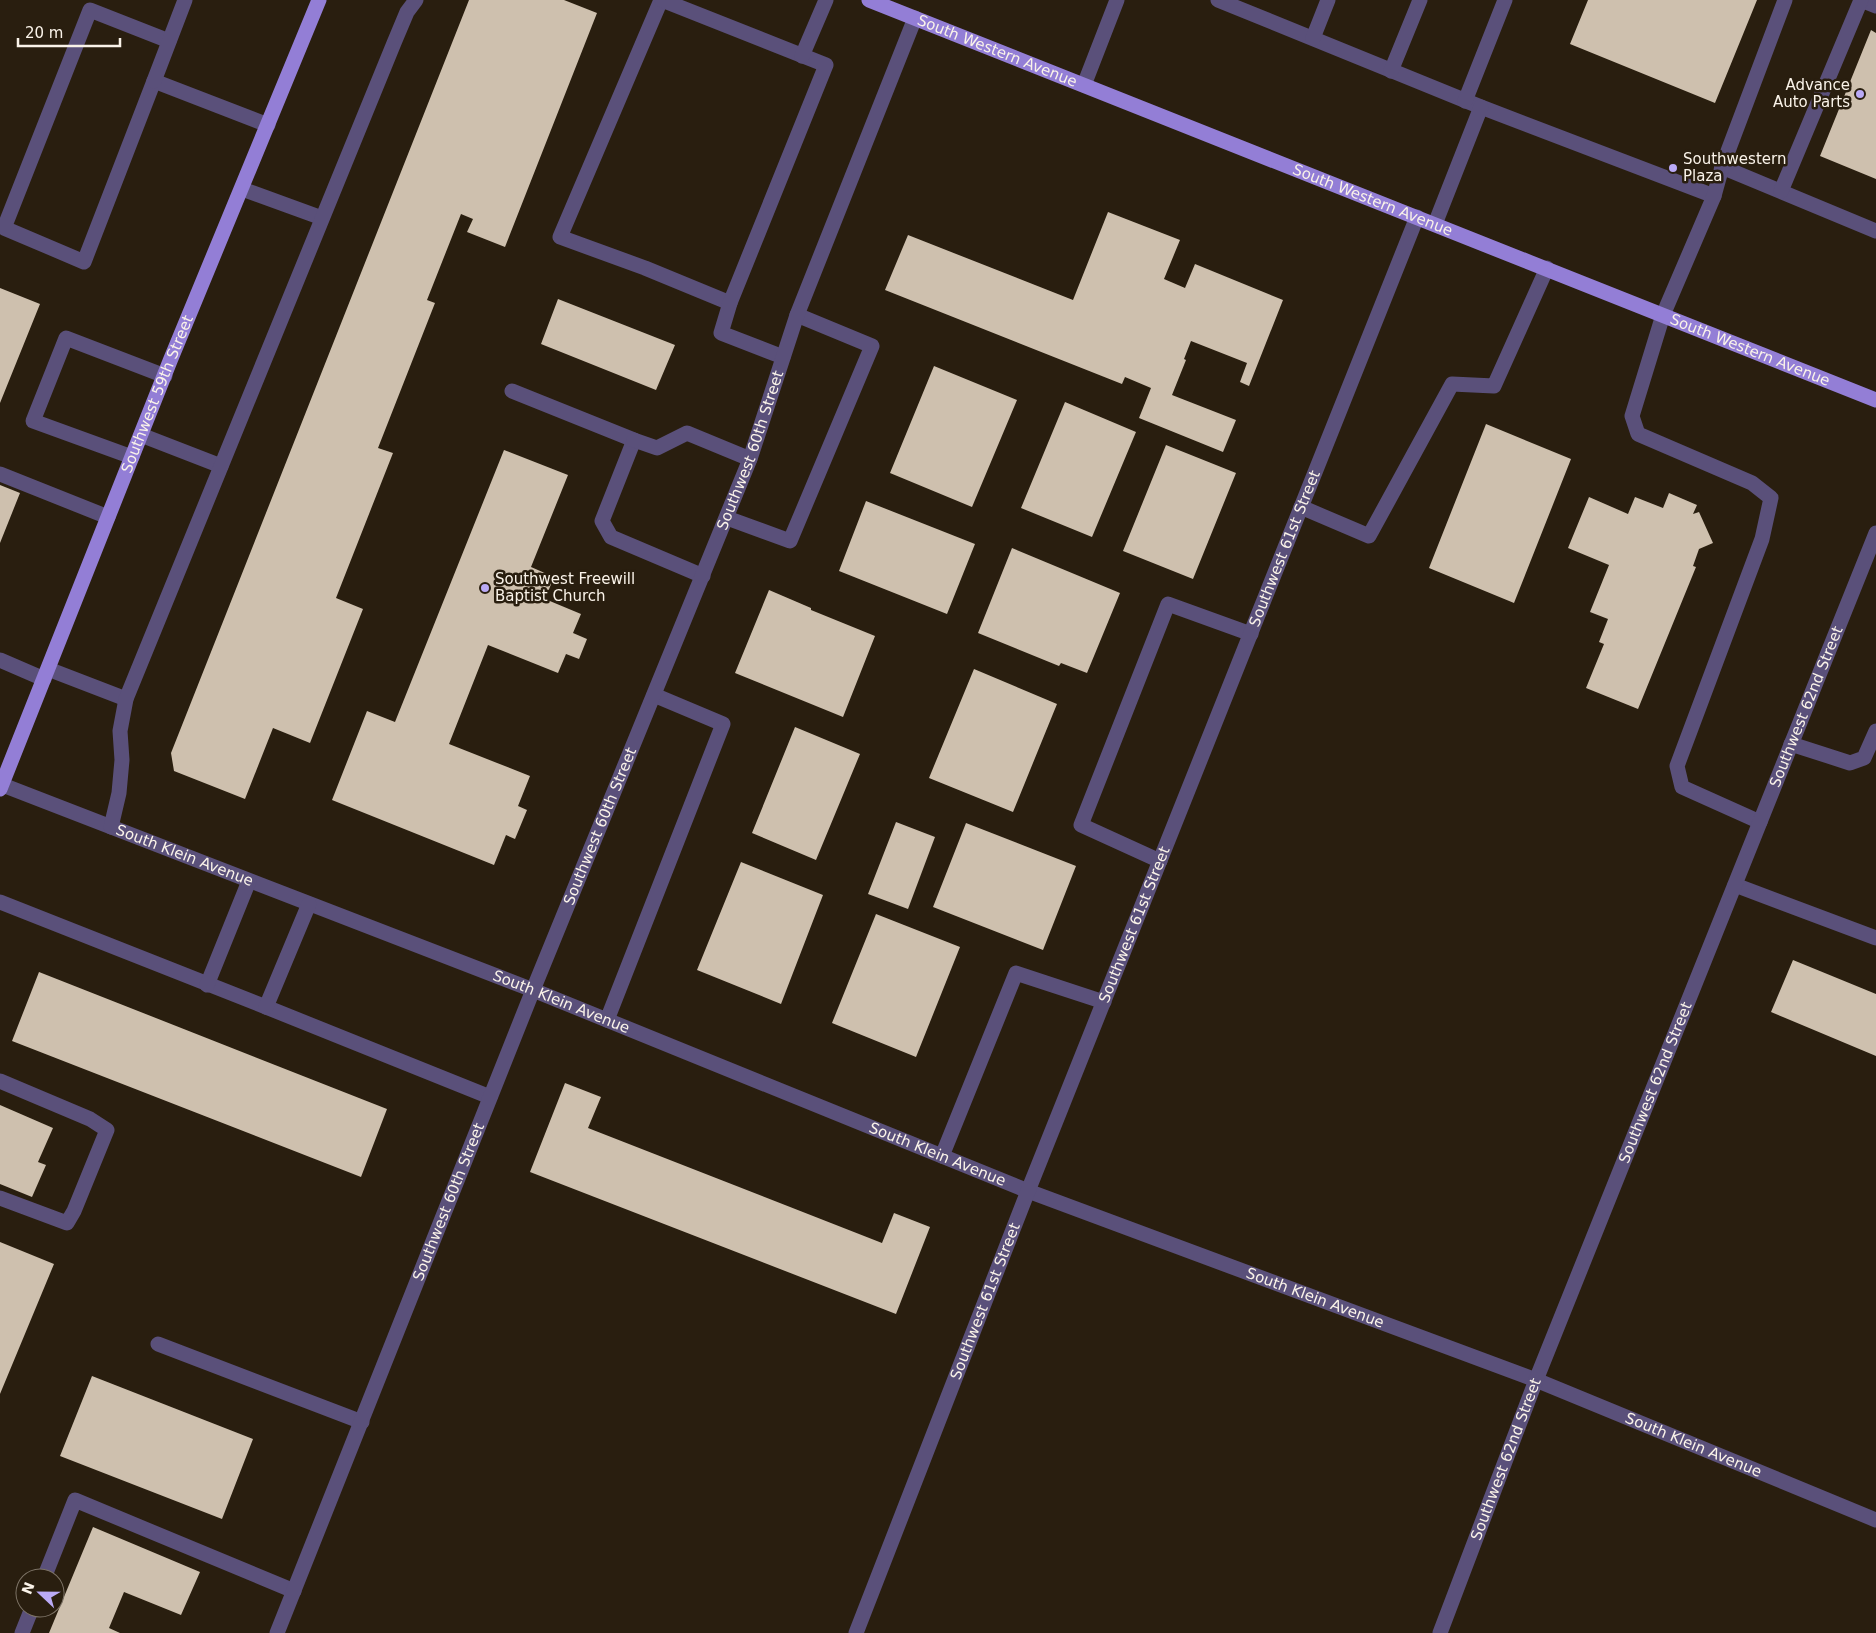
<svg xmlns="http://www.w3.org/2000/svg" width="1876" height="1633" viewBox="0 0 1876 1633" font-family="'DejaVu Sans',sans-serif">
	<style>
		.building { fill: #cec0ae }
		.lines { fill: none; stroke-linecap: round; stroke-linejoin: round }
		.minor { stroke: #5a507a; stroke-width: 15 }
		.major { stroke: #937ed6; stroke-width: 15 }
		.poi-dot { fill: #baaaf6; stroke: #291e0f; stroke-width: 2 }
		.labels { text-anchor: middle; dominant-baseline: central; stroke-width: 5; stroke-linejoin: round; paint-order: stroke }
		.street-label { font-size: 15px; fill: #faf3e9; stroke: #291e0f }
		.poi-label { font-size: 15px; fill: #faf3e9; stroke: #291e0f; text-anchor: start }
	</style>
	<rect width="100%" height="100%" fill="#291e0f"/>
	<path class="building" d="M 469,0 L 564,0 L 597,13 L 505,247 L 467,232 L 473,219 L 461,214 L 427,300 L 435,303 L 378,448 L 393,453 L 336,598 L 363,609 L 310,743 L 273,728 L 245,799 L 174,771 L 171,753 Z
		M 1588,0 L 1757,0 L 1715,103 L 1570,44 Z
		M 1871,30 L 1876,33 L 1876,179 L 1820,156 Z
		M 1108,212 L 1180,240 L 1164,279 L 1185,288 L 1195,264 L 1283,300 L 1249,386 L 1240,382 L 1247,363 L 1191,341 L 1184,359 L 1186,360 L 1172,395 L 1236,420 L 1223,452 L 1139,418 L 1151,388 L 1125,377 L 1122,384 L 885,290 L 908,235 L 1073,300 Z
		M 0,288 L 40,304 L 0,403 Z
		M 558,299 L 675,345 L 656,390 L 541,344 Z
		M 934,366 L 1017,400 L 972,507 L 890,473 Z
		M 1065,402 L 1136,432 L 1092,537 L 1021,508 Z
		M 1486,424 L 1571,459 L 1514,603 L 1429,568 Z
		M 1166,445 L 1236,473 L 1193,579 L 1123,551 Z
		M 504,450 L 568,475 L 531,567 L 554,577 L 545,599 L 581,614 L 573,633 L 587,639 L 579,659 L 566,654 L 558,673 L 488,645 L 449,744 L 530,776 L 518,806 L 527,810 L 515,839 L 506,835 L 494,865 L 332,800 L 367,711 L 395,722 Z
		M 0,485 L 20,493 L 0,543 Z
		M 1669,493 L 1697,505 L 1693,514 L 1699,512 L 1713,543 L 1699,549 L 1693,566 L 1696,567 L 1638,709 L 1586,688 L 1604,644 L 1599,642 L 1608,619 L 1590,612 L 1609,565 L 1568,548 L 1589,497 L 1628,514 L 1635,497 L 1663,508 Z
		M 866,501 L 975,544 L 947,614 L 839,571 Z
		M 1012,548 L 1120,593 L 1087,673 L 1061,663 L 1059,666 L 978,633 Z
		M 769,590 L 811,608 L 811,610 L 875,636 L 843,717 L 735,673 Z
		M 974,669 L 1057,704 L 1013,812 L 929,778 Z
		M 795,727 L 860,754 L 816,860 L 752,833 Z
		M 896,822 L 935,837 L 908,909 L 868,894 Z
		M 966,823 L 1076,866 L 1043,950 L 933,907 Z
		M 741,862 L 823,895 L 781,1004 L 697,970 Z
		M 876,914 L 960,947 L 916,1057 L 832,1023 Z
		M 1793,960 L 1876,994 L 1876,1056 L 1771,1012 Z
		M 39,972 L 387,1109 L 361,1177 L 12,1041 Z
		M 565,1083 L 601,1097 L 588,1128 L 882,1243 L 894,1213 L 930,1227 L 896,1314 L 530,1172 Z
		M 0,1105 L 53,1128 L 38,1162 L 46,1165 L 32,1197 L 0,1184 Z
		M 0,1242 L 54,1264 L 0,1394 Z
		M 92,1376 L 253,1439 L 222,1519 L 60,1456 Z
		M 93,1527 L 200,1572 L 181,1615 L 124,1592 L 109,1628 L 120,1633 L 49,1633 Z"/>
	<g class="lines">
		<g class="minor">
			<path d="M 661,0 L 560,237 L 645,268 L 730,303"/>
			<path d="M 662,0 L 826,65 L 730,303 L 721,333 L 783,357"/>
			<path d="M 1218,0 L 1481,107 L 1714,196"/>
			<path d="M 1861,0 L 1876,6"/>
			<path d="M 1313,38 L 1328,0"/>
			<path d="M 169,41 L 90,10 L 4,228 L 84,262 L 154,81 L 268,125"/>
			<path d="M 802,56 L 826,0"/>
			<path d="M 1391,71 L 1420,0"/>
			<path d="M 154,81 L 185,0"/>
			<path d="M 1084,85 L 1117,0"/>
			<path d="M 1465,101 L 1505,0"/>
			<path d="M 1722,167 L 1876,231"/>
			<path d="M 242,189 L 322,218"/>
			<path d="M 1781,191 L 1861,0"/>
			<path d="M 1435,224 L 1481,107"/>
			<path d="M 512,391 L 634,440 L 602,521 L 611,537 L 703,576"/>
			<path d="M 141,435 L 221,466"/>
			<path d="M 634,440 L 657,448 L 687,433 L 750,459"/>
			<path d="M 132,457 L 33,421 L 66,338 L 165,376"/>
			<path d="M 0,474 L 108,517"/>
			<path d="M 1301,507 L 1369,536 L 1452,384 L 1494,386 L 1547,268"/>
			<path d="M 727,518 L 790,541 L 872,346 L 797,315"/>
			<path d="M 0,660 L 44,679"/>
			<path d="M 48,669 L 126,699"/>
			<path d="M 1791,744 L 1850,763 L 1864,758 L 1876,731"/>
			<path id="s1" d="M 0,784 L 533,990 L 1028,1191 L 1536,1380 L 1876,1520"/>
			<path d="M 1760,822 L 1682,787 L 1677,766 L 1762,539 L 1771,498 L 1752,483 L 1638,434 L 1632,416 L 1663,315 L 1714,196 L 1722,167 L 1785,0"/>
			<path d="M 111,827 L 119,793 L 122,760 L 120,731 L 126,699 L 394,43 L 407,12 L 416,0"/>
			<path d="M 1160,861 L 1081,825 L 1168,604 L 1251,634"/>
			<path d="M 1735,885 L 1876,938"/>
			<path d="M 0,902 L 266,1007 L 490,1097"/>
			<path d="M 207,985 L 249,881"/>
			<path d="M 266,1007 L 309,904"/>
			<path d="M 607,1020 L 723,724 L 654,695"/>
			<path d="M 0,1081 L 90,1119 L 107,1130 L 74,1211 L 67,1223 L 0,1198"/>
			<path d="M 942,1156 L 1016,973 L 1104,1002"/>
			<path d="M 158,1344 L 362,1422"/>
			<path d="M 44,1578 L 75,1500 L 294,1591"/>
			<path d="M 22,1633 L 32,1608"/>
			<path id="s2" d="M 277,1633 L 533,990 L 750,459 L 797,315 L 915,18"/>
			<path id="s3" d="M 856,1633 L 1028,1191 L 1417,217"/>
			<path id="s4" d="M 1440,1633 L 1536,1380 L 1876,533"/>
		</g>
		<g class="major">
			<path id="s5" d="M 869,0 L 1876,400"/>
			<path id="s6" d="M 0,789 L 170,361 L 319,0"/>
		</g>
	</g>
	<g class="poi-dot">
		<circle cx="1860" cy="94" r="5"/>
		<circle cx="1673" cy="168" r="5"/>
		<circle cx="485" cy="588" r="5"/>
	</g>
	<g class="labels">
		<g class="street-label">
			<text stroke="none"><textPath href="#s5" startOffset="138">South Western Avenue</textPath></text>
			<text stroke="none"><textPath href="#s5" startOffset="542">South Western Avenue</textPath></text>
			<text stroke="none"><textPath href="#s5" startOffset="948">South Western Avenue</textPath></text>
			<text stroke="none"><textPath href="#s6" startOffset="425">Southwest 59th Street</textPath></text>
			<text stroke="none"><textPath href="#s2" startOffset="1274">Southwest 60th Street</textPath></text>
			<text stroke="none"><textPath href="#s3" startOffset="1166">Southwest 61st Street</textPath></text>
			<text stroke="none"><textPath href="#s4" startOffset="996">Southwest 62nd Street</textPath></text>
			<text stroke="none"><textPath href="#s2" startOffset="869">Southwest 60th Street</textPath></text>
			<text stroke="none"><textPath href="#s1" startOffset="198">South Klein Avenue</textPath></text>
			<text stroke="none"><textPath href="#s3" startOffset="761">Southwest 61st Street</textPath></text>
			<text stroke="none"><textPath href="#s1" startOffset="602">South Klein Avenue</textPath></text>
			<text stroke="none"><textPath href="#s4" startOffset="591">Southwest 62nd Street</textPath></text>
			<text stroke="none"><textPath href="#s1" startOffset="1008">South Klein Avenue</textPath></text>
			<text stroke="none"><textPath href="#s2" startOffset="464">Southwest 60th Street</textPath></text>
			<text stroke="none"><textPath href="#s1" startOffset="1412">South Klein Avenue</textPath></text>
			<text stroke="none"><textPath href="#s3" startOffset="356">Southwest 61st Street</textPath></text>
			<text stroke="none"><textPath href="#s1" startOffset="1818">South Klein Avenue</textPath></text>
			<text stroke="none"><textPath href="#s4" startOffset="186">Southwest 62nd Street</textPath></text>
		</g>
		<g class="poi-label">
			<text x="1850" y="85" text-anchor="end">Advance<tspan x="1850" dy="17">Auto Parts</tspan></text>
			<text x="1683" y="159">Southwestern<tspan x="1683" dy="17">Plaza</tspan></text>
			<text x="495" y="579">Southwest Freewill<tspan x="495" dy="17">Baptist Church</tspan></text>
		</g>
	</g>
	<g transform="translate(40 1593) rotate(292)"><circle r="24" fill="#291e0f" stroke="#7d7366"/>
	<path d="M0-4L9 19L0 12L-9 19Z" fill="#baaaf6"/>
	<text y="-8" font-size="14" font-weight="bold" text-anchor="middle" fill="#faf3e9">N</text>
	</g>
	<path d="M18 38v8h102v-8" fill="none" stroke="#faf3e9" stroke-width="2.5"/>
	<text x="25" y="38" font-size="15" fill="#faf3e9" stroke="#291e0f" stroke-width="4" paint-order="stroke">20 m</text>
</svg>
